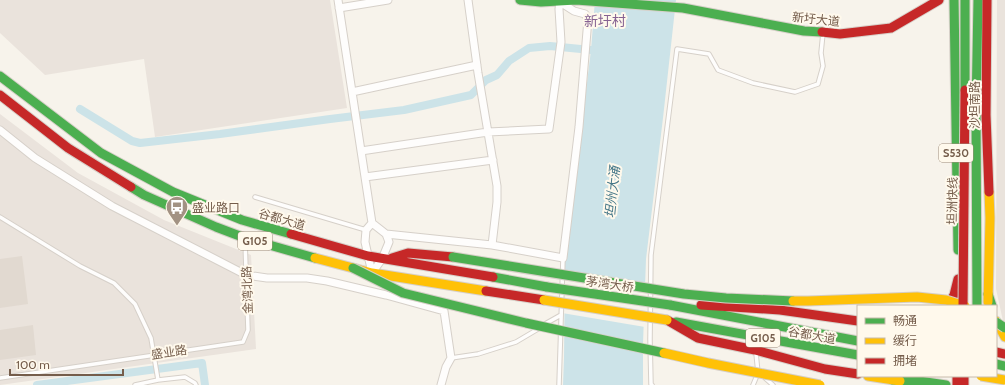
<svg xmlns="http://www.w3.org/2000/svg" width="1005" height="385" viewBox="0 0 1005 385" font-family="Cabin,'Noto Sans SC',sans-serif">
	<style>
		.industrial { fill: #eae3dc }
		.water { fill: #cce3e8 }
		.pier { fill: #f7f3eb }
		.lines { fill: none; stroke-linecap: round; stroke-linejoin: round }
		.canal { stroke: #cce3e8; stroke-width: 8 }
		.building { fill: #e1d9d0 }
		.lane-casing { stroke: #d6d0c9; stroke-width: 5.5 }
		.street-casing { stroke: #d6d0c9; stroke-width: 9 }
		.fast-casing { stroke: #d7d0c9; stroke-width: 11 }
		.slow-casing { stroke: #d7d0c9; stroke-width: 11 }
		.jam-casing { stroke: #d7d0c9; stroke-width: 11 }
		.lane { stroke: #fefdfc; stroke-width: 3.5 }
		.street { stroke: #fefdfc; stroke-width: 7 }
		.fast { stroke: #4caf50; stroke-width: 9 }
		.slow { stroke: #ffc107; stroke-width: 9 }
		.jam { stroke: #c62828; stroke-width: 9 }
		.fast-bridge-casing { stroke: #d5cec6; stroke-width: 11; stroke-linecap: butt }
		.slow-bridge-casing { stroke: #d5cec6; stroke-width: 11; stroke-linecap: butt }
		.jam-bridge-casing { stroke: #d5cec6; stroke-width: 11; stroke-linecap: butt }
		.fast-bridge { stroke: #4caf50; stroke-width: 9 }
		.slow-bridge { stroke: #ffc107; stroke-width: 9 }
		.jam-bridge { stroke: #c62828; stroke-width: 9 }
		.labels { text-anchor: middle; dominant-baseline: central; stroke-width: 4; stroke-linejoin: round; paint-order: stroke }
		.shield { fill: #fff9ec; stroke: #9e8c7b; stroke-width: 1 }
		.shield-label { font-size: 11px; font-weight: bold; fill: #755d4b }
		.street-label { font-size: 12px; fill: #755d4b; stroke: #fff9ec }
		.poi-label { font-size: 12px; fill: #755d4b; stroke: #fff9ec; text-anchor: start }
		.water-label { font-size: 13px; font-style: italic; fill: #457788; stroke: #fff9ec }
		.quarter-label { font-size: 14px; fill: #866292; stroke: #fff9ec }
	</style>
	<rect width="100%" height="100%" fill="#f7f3eb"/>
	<path class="industrial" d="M 0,0 L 330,0 L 347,108 L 155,137 L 144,59 L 45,75 L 0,33 Z
		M 997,0 L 1005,0 L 1005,322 L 1003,321 L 996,289 Z
		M 0,114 L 78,173 L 164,220 L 251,255 L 256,349 L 0,385 Z"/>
	<path class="water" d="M 595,0 L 676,0 L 663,118 L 646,259 L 643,344 L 643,385 L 563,385 L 564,358 L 565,262 L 591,50 Z"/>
	<path class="pier" d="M 563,276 L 647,290 L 645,327 L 562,313 Z"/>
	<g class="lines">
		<path class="canal" d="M 80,109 L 132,141 L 140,143 L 220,134 L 330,119 L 404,110 L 471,95 L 486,80 L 497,75 L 509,61 L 529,48 L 550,46 L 591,50
			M 37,385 L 202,363 L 205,385"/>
	</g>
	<path class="building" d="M 22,256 L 28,304 L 0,308 L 0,259 Z
		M 33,325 L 36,355 L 0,360 L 0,330 Z"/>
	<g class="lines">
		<g class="lane-casing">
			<path id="lane" d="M 255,197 L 366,230
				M 0,217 L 80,266 L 114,283 L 135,304 L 151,338 L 158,380
				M 545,324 L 561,315
				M 451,358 L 478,354 L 516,342 L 538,329
				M 0,378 L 243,342 L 248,330 L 245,240
				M 765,378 L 773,385
				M 135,385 L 158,380 L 185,377 L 195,383 L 196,385
				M 559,385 L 563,258
				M 652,385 L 651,384 L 650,339 L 651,255 L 677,49 L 709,54 L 718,70 L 753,83 L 795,92 L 818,84 L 823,66 L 821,53 L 823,33
				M 753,385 L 758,373 L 756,353"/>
		</g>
		<g class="street-casing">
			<path id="street" d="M 338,0 L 372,223 L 366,230 L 365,242 L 372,273 L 382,259 L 389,242 L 386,234 L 372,223
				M 468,0 L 478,73 L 497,186 L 497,202 L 492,245
				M 339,8 L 388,0
				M 352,92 L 477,65
				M 0,130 L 35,158 L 112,206 L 246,275 L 267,278 L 307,278 L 327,281 L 386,295 L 444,311 L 451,358 L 446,367 L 441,385
				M 361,151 L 488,132 L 549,129 L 561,42 L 559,9 L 560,2 L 561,0
				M 365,177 L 493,160
				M 386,234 L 492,245 L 563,258 L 579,127 L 588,19 L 585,14 L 574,11 L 560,2"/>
		</g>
		<g class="fast-casing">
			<path id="fast" d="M 520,0 L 541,2 L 576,0 L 683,8 L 804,31 L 822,32
				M 954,0 L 958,250
				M 0,76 L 101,153 L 173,192 L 242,220 L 291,234
				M 131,187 L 144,195 L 216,227 L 245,238 L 315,258
				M 493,277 L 547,287
				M 988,294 L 992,306
				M 670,305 L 858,341
				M 977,306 L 976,110 L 978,0
				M 676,322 L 858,355
				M 996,364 L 1005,366
				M 892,380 L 919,381 L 946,385"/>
		</g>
		<g class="slow-casing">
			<path id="slow" d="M 315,258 L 372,273 L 486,291
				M 988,302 L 990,218 L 989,192
				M 996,321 L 1005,337
				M 868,376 L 900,381"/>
		</g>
		<g class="jam-casing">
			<path id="jam" d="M 987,0 L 986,115 L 989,192
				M 822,32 L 840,34 L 891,28 L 939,0
				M 0,95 L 68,148 L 131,187
				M 291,234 L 368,256 L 493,277
				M 392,258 L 408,253 L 453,257
				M 486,291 L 544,300
				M 701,305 L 780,310 L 858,321
				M 948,306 L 954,295 L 958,279
				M 667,320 L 698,338 L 755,350 L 825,369 L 858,374
				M 996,352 L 1005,354
				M 957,376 L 957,385
				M 964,376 L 964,385"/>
		</g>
		<use href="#lane" class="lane"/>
		<use href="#street" class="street"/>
		<use href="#fast" class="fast"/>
		<use href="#slow" class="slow"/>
		<use href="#jam" class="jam"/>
		<g class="fast-bridge-casing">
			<path id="fast-bridge" d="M 965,0 L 965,90
				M 453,257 L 684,294 L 726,298 L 793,301
				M 353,268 L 403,293 L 526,323 L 664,353
				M 547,287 L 670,305
				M 996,322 L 1005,328"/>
		</g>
		<g class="slow-bridge-casing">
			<path id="slow-bridge" d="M 544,300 L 667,320
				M 793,301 L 808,301 L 917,297 L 946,300 L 965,306
				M 664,353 L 708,363 L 820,385
				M 981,376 L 1005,380"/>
		</g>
		<g class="jam-bridge-casing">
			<path id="jam-bridge" d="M 963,306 L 965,90"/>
		</g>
		<use href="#fast-bridge" class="fast-bridge"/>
		<use href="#slow-bridge" class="slow-bridge"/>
		<use href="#jam-bridge" class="jam-bridge"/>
	</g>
	<defs>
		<g id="bus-pin" transform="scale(1.15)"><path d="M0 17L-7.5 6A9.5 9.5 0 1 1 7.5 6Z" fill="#a29283" stroke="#fff9ec"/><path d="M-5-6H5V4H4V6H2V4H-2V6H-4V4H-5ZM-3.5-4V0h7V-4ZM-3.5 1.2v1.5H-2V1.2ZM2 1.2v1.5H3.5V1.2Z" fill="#fff"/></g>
	</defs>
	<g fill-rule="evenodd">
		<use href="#bus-pin" x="177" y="207"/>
	</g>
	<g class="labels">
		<g class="shield">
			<rect x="939" y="144" width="34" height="18" rx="3"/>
			<rect x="238" y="232" width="34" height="18" rx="3"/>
			<rect x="746" y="329" width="34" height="18" rx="3"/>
		</g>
		<g class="shield-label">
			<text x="956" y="153">S530</text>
			<text x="255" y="241">G105</text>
			<text x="763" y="338">G105</text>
		</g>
		<g class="street-label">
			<text transform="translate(816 19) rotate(6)">新圩大道</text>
			<text transform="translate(974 105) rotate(-90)">沙坦南路</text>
			<text transform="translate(952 201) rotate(-89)">坦洲快线</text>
			<text transform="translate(282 219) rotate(16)">谷都大道</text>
			<text transform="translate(610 284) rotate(8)">茅湾大桥</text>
			<text transform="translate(247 290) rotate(-92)">金湾北路</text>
			<text transform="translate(812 335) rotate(10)">谷都大道</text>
			<text transform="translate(169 352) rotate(-8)">盛业路</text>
		</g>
		<g class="poi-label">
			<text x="192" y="207">盛业路口</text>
		</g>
		<g class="water-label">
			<text transform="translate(612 192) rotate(-84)">坦州大涌</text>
		</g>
		<g class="quarter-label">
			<text x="605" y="21">新圩村</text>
		</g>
	</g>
	<rect x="857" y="305" width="140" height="72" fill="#fff9ec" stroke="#c8bbac"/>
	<rect x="865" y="318" width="20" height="6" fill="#4caf50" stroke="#c8bbac"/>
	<text x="893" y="325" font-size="12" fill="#755d4b">畅通</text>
	<rect x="865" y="338" width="20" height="6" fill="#ffc107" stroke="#c8bbac"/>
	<text x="893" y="345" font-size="12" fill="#755d4b">缓行</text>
	<rect x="865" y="358" width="20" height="6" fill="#c62828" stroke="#c8bbac"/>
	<text x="893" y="365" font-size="12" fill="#755d4b">拥堵</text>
	<path d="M10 369v6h113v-6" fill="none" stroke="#755d4b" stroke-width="2"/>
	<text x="16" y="369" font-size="12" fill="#755d4b" stroke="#fff9ec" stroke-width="3" paint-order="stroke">100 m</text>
</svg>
